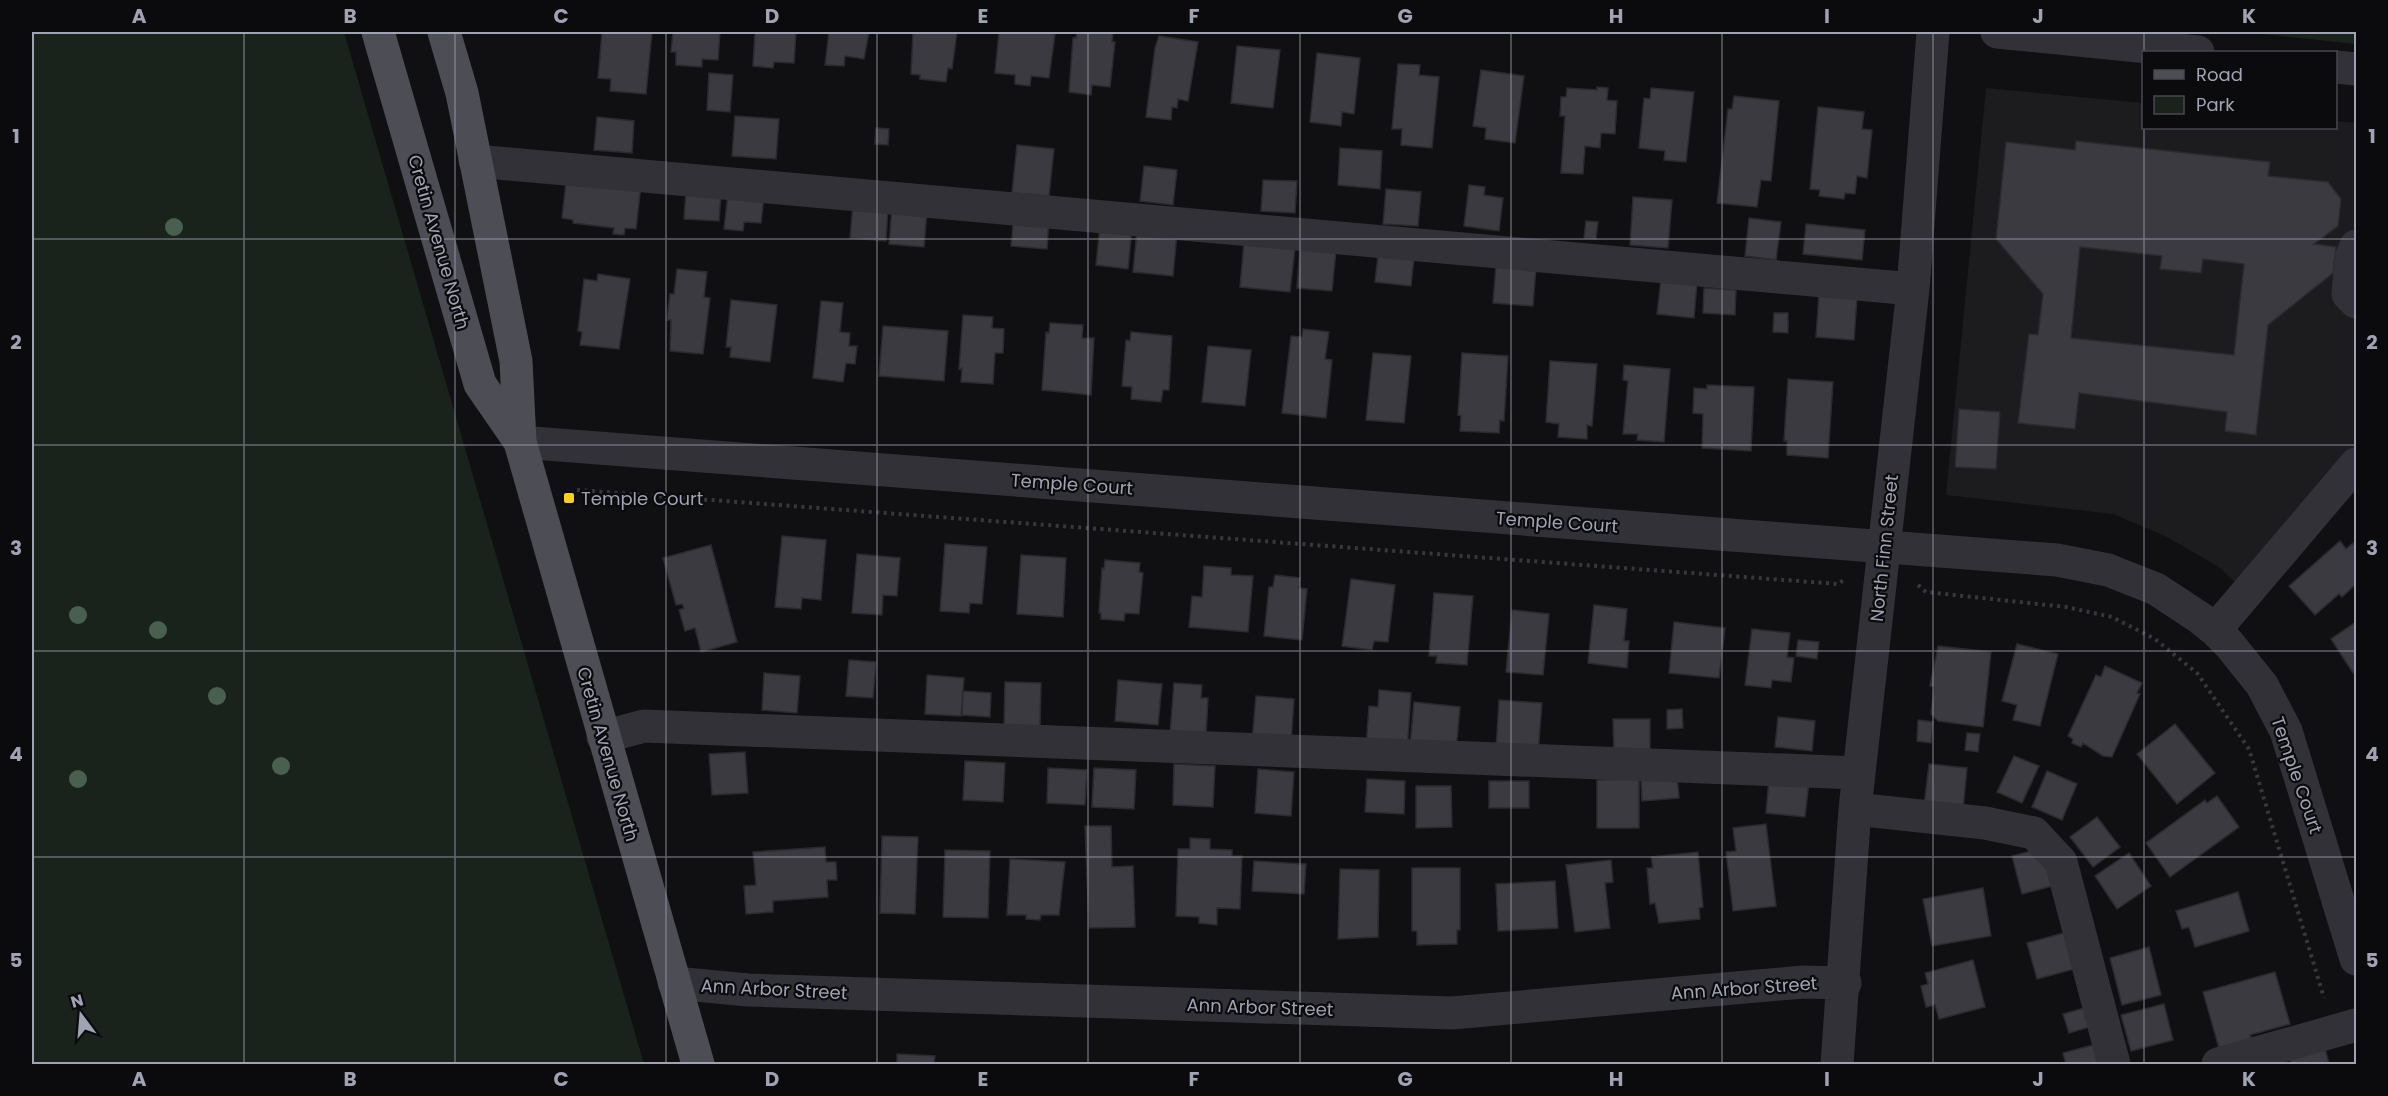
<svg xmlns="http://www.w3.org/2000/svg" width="2388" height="1096" viewBox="0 0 2388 1096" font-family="Poppins,sans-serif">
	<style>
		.built { fill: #1c1c1f }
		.green { fill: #1a221c }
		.building { fill: #3a3a40; stroke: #2b2a2e; stroke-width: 1.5; fill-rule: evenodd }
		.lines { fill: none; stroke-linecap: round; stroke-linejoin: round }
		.path { stroke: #37383e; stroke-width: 4; stroke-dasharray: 3 4.5; stroke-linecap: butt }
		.minor { stroke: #313137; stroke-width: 33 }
		.major { stroke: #4d4d56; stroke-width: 33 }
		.tree { fill: #48604d }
		.grid { fill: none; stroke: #a0a3b4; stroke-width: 1.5; stroke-opacity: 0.55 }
		.poi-dot { fill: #ffd01b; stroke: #0b0b0d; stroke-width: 2 }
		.labels { text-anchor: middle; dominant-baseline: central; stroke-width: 4.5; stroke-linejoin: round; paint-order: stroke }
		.street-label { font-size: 18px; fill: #a0a3b4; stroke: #0b0b0d }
		.poi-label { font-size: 18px; fill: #a0a3b4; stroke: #0b0b0d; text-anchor: start }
		.neatline { fill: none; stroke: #a0a3b4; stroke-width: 2 }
		.grid-label { font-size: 20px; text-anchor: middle; font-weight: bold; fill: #a0a3b4 }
	</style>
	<rect width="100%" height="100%" fill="#101012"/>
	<path class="built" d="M 1986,88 L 2143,103 L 2144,128 L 2336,128 L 2336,121 L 2356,123 L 2356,489 L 2251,598 L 2219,567 L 2167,537 L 2113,514 L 1946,495 Z"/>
	<path class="green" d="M 32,32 L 344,32 L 644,1064 L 32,1064 Z
		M 2243,32 L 2356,32 L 2356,44 Z"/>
	<path class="building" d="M 602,32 L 652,32 L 646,94 L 610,91 L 611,79 L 598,78 Z
		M 673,32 L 720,32 L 718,60 L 702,59 L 702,67 L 676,65 L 676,52 L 671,52 Z
		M 755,32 L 796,32 L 794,63 L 774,62 L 773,68 L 753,66 Z
		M 829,32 L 869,32 L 864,59 L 845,56 L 844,66 L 825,65 Z
		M 913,32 L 957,32 L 952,69 L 948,68 L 946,82 L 920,79 L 920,75 L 911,74 Z
		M 999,32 L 1040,32 L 1055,34 L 1049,78 L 1031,76 L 1030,86 L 1015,84 L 1015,75 L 995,73 Z
		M 1077,32 L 1113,32 L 1112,42 L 1115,42 L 1110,87 L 1092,85 L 1091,95 L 1069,92 L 1073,38 L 1076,38 Z
		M 1159,36 L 1198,42 L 1188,101 L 1178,99 L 1177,108 L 1172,107 L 1171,120 L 1146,117 L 1155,48 Z
		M 1237,46 L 1280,50 L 1273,108 L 1231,103 Z
		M 1317,53 L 1360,58 L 1354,114 L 1342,112 L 1341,126 L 1310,122 Z
		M 1398,64 L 1420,65 L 1419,75 L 1439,77 L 1432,148 L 1401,145 L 1402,129 L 1392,129 Z
		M 1481,70 L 1524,76 L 1515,143 L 1485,139 L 1486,128 L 1473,126 Z
		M 709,73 L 733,75 L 730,112 L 707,110 Z
		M 1597,87 L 1608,88 L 1607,100 L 1617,101 L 1615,134 L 1601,133 L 1600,148 L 1585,146 L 1583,174 L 1561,173 L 1565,116 L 1560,116 L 1561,97 L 1566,97 L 1567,88 L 1597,90 Z
		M 1651,88 L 1694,92 L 1686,162 L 1664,160 L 1665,151 L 1639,148 L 1644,98 L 1650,99 Z
		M 1734,96 L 1779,101 L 1771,181 L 1761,180 L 1757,207 L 1717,203 L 1728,109 L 1732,109 Z
		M 1818,107 L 1864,112 L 1862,129 L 1872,130 L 1867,178 L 1857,176 L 1855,194 L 1845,193 L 1844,199 L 1819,196 L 1820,190 L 1810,189 Z
		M 735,116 L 779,119 L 776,159 L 732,156 Z
		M 597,117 L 634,121 L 632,153 L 594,150 Z
		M 876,128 L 889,129 L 888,145 L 875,144 Z
		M 2076,141 L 2270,162 L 2268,176 L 2328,182 L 2341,199 L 2338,226 L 2314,244 L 2336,247 L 2333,273 L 2268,325 L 2256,435 L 2225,431 L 2227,412 L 2079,393 L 2075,429 L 2018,423 L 2029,334 L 2038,335 L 2043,294 L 1996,239 L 2006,142 L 2075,150 ZM 2080,247 L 2162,256 L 2160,269 L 2201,273 L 2203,259 L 2244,264 L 2234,355 L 2071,338 Z
		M 1017,145 L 1054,149 L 1049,196 L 1012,193 Z
		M 1340,148 L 1382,151 L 1380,189 L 1338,185 Z
		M 1144,166 L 1177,170 L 1173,205 L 1140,201 Z
		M 1263,180 L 1297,181 L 1295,213 L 1261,211 Z
		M 566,182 L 641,185 L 636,229 L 625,228 L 624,235 L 613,234 L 614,228 L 573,223 L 573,220 L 562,218 Z
		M 1469,185 L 1485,187 L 1484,195 L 1503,198 L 1499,231 L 1464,226 Z
		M 1386,189 L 1421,192 L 1418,226 L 1383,224 Z
		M 686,190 L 721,193 L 719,221 L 684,219 Z
		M 728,193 L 764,196 L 761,223 L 744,222 L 743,231 L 724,229 Z
		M 1633,197 L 1672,200 L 1668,248 L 1630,245 Z
		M 853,204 L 888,207 L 886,241 L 850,238 Z
		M 892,208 L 927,211 L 924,247 L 889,244 Z
		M 1014,215 L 1049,219 L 1047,249 L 1011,246 Z
		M 1749,218 L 1781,222 L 1776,260 L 1745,256 Z
		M 1586,221 L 1598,222 L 1596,239 L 1584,238 Z
		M 1806,224 L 1865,230 L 1862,260 L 1803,254 Z
		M 1100,225 L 1132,228 L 1128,269 L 1096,265 Z
		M 1137,230 L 1177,233 L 1173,276 L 1133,272 Z
		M 1244,242 L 1295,248 L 1290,292 L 1240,287 Z
		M 1300,247 L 1336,250 L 1332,291 L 1297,288 Z
		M 1378,255 L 1414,258 L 1411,286 L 1375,282 Z
		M 1496,265 L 1536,268 L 1533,306 L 1493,303 Z
		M 677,269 L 707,272 L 704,297 L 710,298 L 703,354 L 670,351 L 671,320 L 667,320 L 670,294 L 674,294 Z
		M 598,274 L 630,279 L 619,349 L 580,345 L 582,332 L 578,331 L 584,279 L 597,281 Z
		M 1661,279 L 1697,283 L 1694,318 L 1657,314 Z
		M 1704,288 L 1736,290 L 1735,315 L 1703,313 Z
		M 1819,294 L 1857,297 L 1854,340 L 1816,337 Z
		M 731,300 L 777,305 L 770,362 L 730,357 L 731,347 L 726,347 Z
		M 821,301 L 843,303 L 840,332 L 850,333 L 849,346 L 857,346 L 855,364 L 846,363 L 843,382 L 813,378 Z
		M 1774,313 L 1788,313 L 1788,333 L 1773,332 Z
		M 963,315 L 993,317 L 992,328 L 1004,329 L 1003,353 L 995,353 L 993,384 L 961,382 L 962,368 L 959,369 Z
		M 1050,323 L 1083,325 L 1082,338 L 1094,338 L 1091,395 L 1042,390 L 1046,332 L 1049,333 Z
		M 883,326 L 948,331 L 944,381 L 879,376 Z
		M 1303,329 L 1329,332 L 1325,359 L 1332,360 L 1326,418 L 1282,413 L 1291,336 L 1302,337 Z
		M 1131,332 L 1172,336 L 1169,390 L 1163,390 L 1161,402 L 1131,399 L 1132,387 L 1122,386 L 1126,340 L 1130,341 Z
		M 1208,346 L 1251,350 L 1245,406 L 1202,402 Z
		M 1373,353 L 1411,356 L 1404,423 L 1366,420 Z
		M 1462,353 L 1508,356 L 1504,421 L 1500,420 L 1499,433 L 1460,431 L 1461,416 L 1458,415 Z
		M 1550,361 L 1597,364 L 1592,426 L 1587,425 L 1587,439 L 1558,437 L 1559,424 L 1546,422 Z
		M 1624,365 L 1670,369 L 1664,442 L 1637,440 L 1638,434 L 1623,434 L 1628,381 L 1623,380 Z
		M 1788,379 L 1833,382 L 1828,458 L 1787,455 L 1787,441 L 1784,441 Z
		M 1707,385 L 1754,387 L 1751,451 L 1702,448 L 1703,414 L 1693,413 L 1694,388 L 1707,389 Z
		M 1959,409 L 2000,412 L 1996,469 L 1955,467 Z
		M 782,536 L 826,540 L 821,600 L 802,598 L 801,609 L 775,607 Z
		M 2340,541 L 2346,549 L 2353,543 L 2356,547 L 2356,584 L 2342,597 L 2339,594 L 2315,615 L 2289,586 Z
		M 945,544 L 987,547 L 982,604 L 970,603 L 969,613 L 940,611 Z
		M 711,545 L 737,642 L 701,652 L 695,628 L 685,631 L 679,610 L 684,608 L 682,604 L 676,605 L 663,558 Z
		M 857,554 L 900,558 L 897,596 L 883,595 L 882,615 L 852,613 Z
		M 1021,555 L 1066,558 L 1063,617 L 1017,614 Z
		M 1105,560 L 1140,563 L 1139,572 L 1143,573 L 1139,614 L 1125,613 L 1124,621 L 1101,619 L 1101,613 L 1099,613 L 1102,568 L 1104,569 Z
		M 1204,566 L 1231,568 L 1231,575 L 1253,576 L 1248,632 L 1189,627 L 1192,596 L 1202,597 Z
		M 1275,575 L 1300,578 L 1299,588 L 1307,589 L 1302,640 L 1264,636 L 1269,587 L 1273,587 Z
		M 1351,579 L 1395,585 L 1388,642 L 1374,641 L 1372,650 L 1342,646 Z
		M 1434,593 L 1473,596 L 1467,665 L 1436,663 L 1437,656 L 1429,656 Z
		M 1594,605 L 1627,609 L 1624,641 L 1629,641 L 1627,668 L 1588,663 Z
		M 1512,610 L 1549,614 L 1543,675 L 1506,672 Z
		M 1674,622 L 1725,628 L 1719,678 L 1669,673 Z
		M 2356,622 L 2356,671 L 2353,673 L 2331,639 Z
		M 1752,629 L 1790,633 L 1787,657 L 1794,658 L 1791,682 L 1772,680 L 1771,688 L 1745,685 Z
		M 1798,640 L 1819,642 L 1817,659 L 1796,656 Z
		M 2017,644 L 2058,654 L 2040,726 L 2013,720 L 2017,705 L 2002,701 Z
		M 1938,646 L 1991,652 L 1983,727 L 1938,721 L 1931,714 L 1934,687 L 1930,686 Z
		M 849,660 L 876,662 L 873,698 L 846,696 Z
		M 2105,666 L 2142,683 L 2137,693 L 2140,694 L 2112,757 L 2103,756 L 2083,743 L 2081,747 L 2072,743 L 2073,739 L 2068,736 L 2096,675 L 2101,677 Z
		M 764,673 L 800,676 L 797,713 L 762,710 Z
		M 927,675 L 964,678 L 961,716 L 925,714 Z
		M 1118,680 L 1162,684 L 1158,725 L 1115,721 Z
		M 1005,682 L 1041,683 L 1040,726 L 1004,725 Z
		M 1174,683 L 1202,685 L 1201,698 L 1208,698 L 1206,736 L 1170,734 Z
		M 1379,690 L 1411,693 L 1407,752 L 1366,748 L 1369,706 L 1378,707 Z
		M 963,691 L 991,693 L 990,717 L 962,715 Z
		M 1256,696 L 1294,699 L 1291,744 L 1252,741 Z
		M 1499,700 L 1542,703 L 1538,753 L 1496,750 Z
		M 1414,702 L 1460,707 L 1456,751 L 1410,746 Z
		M 1682,709 L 1683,728 L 1667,729 L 1667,710 Z
		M 1778,717 L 1815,721 L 1812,751 L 1775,747 Z
		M 1613,719 L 1650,719 L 1650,751 L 1614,751 Z
		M 1918,720 L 1933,722 L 1931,743 L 1917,741 Z
		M 2175,724 L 2215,773 L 2177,804 L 2137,754 Z
		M 1967,733 L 1980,734 L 1978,752 L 1965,750 Z
		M 745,752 L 748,793 L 712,795 L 709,754 Z
		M 2014,756 L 2039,766 L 2022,803 L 1997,792 Z
		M 965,761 L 1005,763 L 1003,802 L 963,800 Z
		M 1174,764 L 1215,766 L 1213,807 L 1173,805 Z
		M 1929,764 L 1967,768 L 1963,810 L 1924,806 Z
		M 1048,768 L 1087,770 L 1085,805 L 1047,803 Z
		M 1094,768 L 1136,770 L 1134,809 L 1092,807 Z
		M 1258,769 L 1294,772 L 1291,816 L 1255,813 Z
		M 2047,771 L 2077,784 L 2062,820 L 2032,807 Z
		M 1677,774 L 1679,798 L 1642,801 L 1641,776 Z
		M 1769,778 L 1809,782 L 1805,817 L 1766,813 Z
		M 1367,779 L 1405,781 L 1404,814 L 1365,812 Z
		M 1639,779 L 1639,828 L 1597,828 L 1597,780 Z
		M 1489,781 L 1529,781 L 1529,808 L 1489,808 Z
		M 1416,786 L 1451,786 L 1452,827 L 1416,828 Z
		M 2217,796 L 2239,827 L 2170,877 L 2146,843 L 2205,800 L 2207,803 Z
		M 2097,817 L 2120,847 L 2093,867 L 2070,837 Z
		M 1766,824 L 1776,906 L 1733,911 L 1726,852 L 1736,851 L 1733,828 Z
		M 1085,826 L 1111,826 L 1112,867 L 1133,866 L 1135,927 L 1089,928 Z
		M 882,836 L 918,837 L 915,914 L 880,913 Z
		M 1190,838 L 1210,839 L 1210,849 L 1232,850 L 1232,856 L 1242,856 L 1240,909 L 1217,908 L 1217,925 L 1199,923 L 1199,917 L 1176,916 L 1178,849 L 1190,849 Z
		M 825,847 L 826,862 L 836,862 L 837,880 L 827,880 L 828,897 L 773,901 L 773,912 L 746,914 L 744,886 L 756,885 L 753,852 Z
		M 2046,847 L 2056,885 L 2022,894 L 2012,856 Z
		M 945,850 L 990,851 L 988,918 L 943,917 Z
		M 1698,852 L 1703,907 L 1699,908 L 1700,919 L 1659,923 L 1655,903 L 1650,904 L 1647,868 L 1653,868 L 1651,857 Z
		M 2129,853 L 2151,886 L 2117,909 L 2095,876 Z
		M 1010,859 L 1065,862 L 1059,915 L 1041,915 L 1040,920 L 1026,919 L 1026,915 L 1007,915 Z
		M 1611,860 L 1613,882 L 1605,883 L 1610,928 L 1575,932 L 1566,865 Z
		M 1254,861 L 1306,864 L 1304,894 L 1252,891 Z
		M 1412,868 L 1460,868 L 1460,930 L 1457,930 L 1457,944 L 1417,945 L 1417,931 L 1412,931 Z
		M 1340,869 L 1379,870 L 1378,937 L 1338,939 Z
		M 1555,881 L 1558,928 L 1498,931 L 1496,884 Z
		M 1983,888 L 1991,936 L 1932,946 L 1923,899 Z
		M 2238,892 L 2249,931 L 2195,947 L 2189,927 L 2182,929 L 2176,911 Z
		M 2064,933 L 2074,969 L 2037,979 L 2027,943 Z
		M 2149,947 L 2161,995 L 2122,1005 L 2110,958 Z
		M 1973,960 L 1985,1007 L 1939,1019 L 1935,1005 L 1926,1007 L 1921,986 L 1928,984 L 1925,973 Z
		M 2275,972 L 2290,1024 L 2250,1035 L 2252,1039 L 2219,1048 L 2203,992 Z
		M 2164,1004 L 2173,1040 L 2131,1051 L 2121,1015 Z
		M 2088,1007 L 2093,1026 L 2069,1033 L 2063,1014 Z
		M 2097,1044 L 2102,1064 L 2066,1064 L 2063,1053 Z
		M 2325,1048 L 2329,1064 L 2291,1064 L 2290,1058 Z
		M 897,1054 L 935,1056 L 934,1064 L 892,1064 L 897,1063 Z"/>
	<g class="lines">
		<path class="path" d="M 577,490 L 1838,584 L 1845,579
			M 1918,585 L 1926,592 L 2066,607 L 2112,617 L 2155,639 L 2197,673 L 2249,749 L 2324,998"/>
		<path class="minor" d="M 1997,32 L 2198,52
			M 2336,67 L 2356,69
			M 475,161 L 1913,289
			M 2356,246 L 2351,258 L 2348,294 L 2356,302
			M 520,442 L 2057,560 L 2108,570 L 2156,589 L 2200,618 L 2215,630 L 2229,644 L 2262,685 L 2286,731 L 2356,959
			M 2215,630 L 2356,464
			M 603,737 L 644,726 L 1859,773
			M 1855,809 L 1985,823 L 2034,833 L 2061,862 L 2114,1064
			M 674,983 L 748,990 L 1452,1013 L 1803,982 L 1845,983
			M 1837,1064 L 1855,809 L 1913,289 L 1933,32
			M 2218,1064 L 2356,1025"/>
		<path class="major" d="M 378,32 L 480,384 L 520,442
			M 444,32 L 462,93 L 516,361 L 520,442 L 698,1064"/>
	</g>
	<g class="tree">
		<circle cx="174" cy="227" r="9"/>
		<circle cx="78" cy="615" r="9"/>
		<circle cx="158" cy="630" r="9"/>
		<circle cx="217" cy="696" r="9"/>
		<circle cx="281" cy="766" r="9"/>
		<circle cx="78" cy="779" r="9"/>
	</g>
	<path class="grid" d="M 244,32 L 244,1064M 455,32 L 455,1064M 666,32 L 666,1064M 877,32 L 877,1064M 1088,32 L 1088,1064M 1300,32 L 1300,1064M 1511,32 L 1511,1064M 1722,32 L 1722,1064M 1933,32 L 1933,1064M 2144,32 L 2144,52M 2144,128 L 2144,1064M 32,239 L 2356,239M 32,445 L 2356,445M 32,651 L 2356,651M 32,857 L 2356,857"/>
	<rect class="poi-dot" x="563" y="492" width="12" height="12" rx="3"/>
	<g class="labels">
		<g class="street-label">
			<text transform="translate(439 242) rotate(74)">Cretin Avenue North</text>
			<text transform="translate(1072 484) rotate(4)">Temple Court</text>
			<text transform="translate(1557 522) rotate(4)">Temple Court</text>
			<text transform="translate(1884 548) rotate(-84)">North Finn Street</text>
			<text transform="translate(608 754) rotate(74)">Cretin Avenue North</text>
			<text transform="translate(2297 775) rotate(71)">Temple Court</text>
			<text transform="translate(1744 988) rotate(-4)">Ann Arbor Street</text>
			<text transform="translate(774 989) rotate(3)">Ann Arbor Street</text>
			<text transform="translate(1260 1007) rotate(2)">Ann Arbor Street</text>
		</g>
		<g class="poi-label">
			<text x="581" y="498">Temple Court</text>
		</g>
	</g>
	<rect width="2388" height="1096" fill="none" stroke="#0b0b0d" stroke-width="66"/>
	<rect x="2142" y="51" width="195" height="78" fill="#0b0b0d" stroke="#474850" stroke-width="1.5"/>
	<rect x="2154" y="70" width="30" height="9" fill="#4d4d56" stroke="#474850" stroke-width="1.5"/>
	<text x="2196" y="81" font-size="18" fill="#a0a3b4">Road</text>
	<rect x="2154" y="96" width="30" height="18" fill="#1a221c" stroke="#474850" stroke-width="1.5"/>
	<text x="2196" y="111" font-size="18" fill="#a0a3b4">Park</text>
	<g transform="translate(81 1015) rotate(344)" stroke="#0b0b0d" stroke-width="4.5" paint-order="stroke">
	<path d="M0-4.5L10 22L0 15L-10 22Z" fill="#a0a3b4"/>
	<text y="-9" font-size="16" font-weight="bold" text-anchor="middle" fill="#a0a3b4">N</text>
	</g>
	<rect x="33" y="33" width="2322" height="1030" class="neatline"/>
	<g class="grid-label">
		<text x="139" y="23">A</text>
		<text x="350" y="23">B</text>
		<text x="561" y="23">C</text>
		<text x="772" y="23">D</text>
		<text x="983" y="23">E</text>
		<text x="1194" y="23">F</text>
		<text x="1405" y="23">G</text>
		<text x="1616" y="23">H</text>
		<text x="1827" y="23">I</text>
		<text x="2038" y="23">J</text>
		<text x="2249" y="23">K</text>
		<text x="16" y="143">1</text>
		<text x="2372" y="143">1</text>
		<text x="16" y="349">2</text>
		<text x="2372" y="349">2</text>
		<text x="16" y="555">3</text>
		<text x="2372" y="555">3</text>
		<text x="16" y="761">4</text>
		<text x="2372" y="761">4</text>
		<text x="16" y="967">5</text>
		<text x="2372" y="967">5</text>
		<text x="139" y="1086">A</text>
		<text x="350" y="1086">B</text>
		<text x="561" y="1086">C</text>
		<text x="772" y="1086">D</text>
		<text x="983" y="1086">E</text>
		<text x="1194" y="1086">F</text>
		<text x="1405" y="1086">G</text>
		<text x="1616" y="1086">H</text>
		<text x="1827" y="1086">I</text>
		<text x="2038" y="1086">J</text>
		<text x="2249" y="1086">K</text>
	</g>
</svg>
